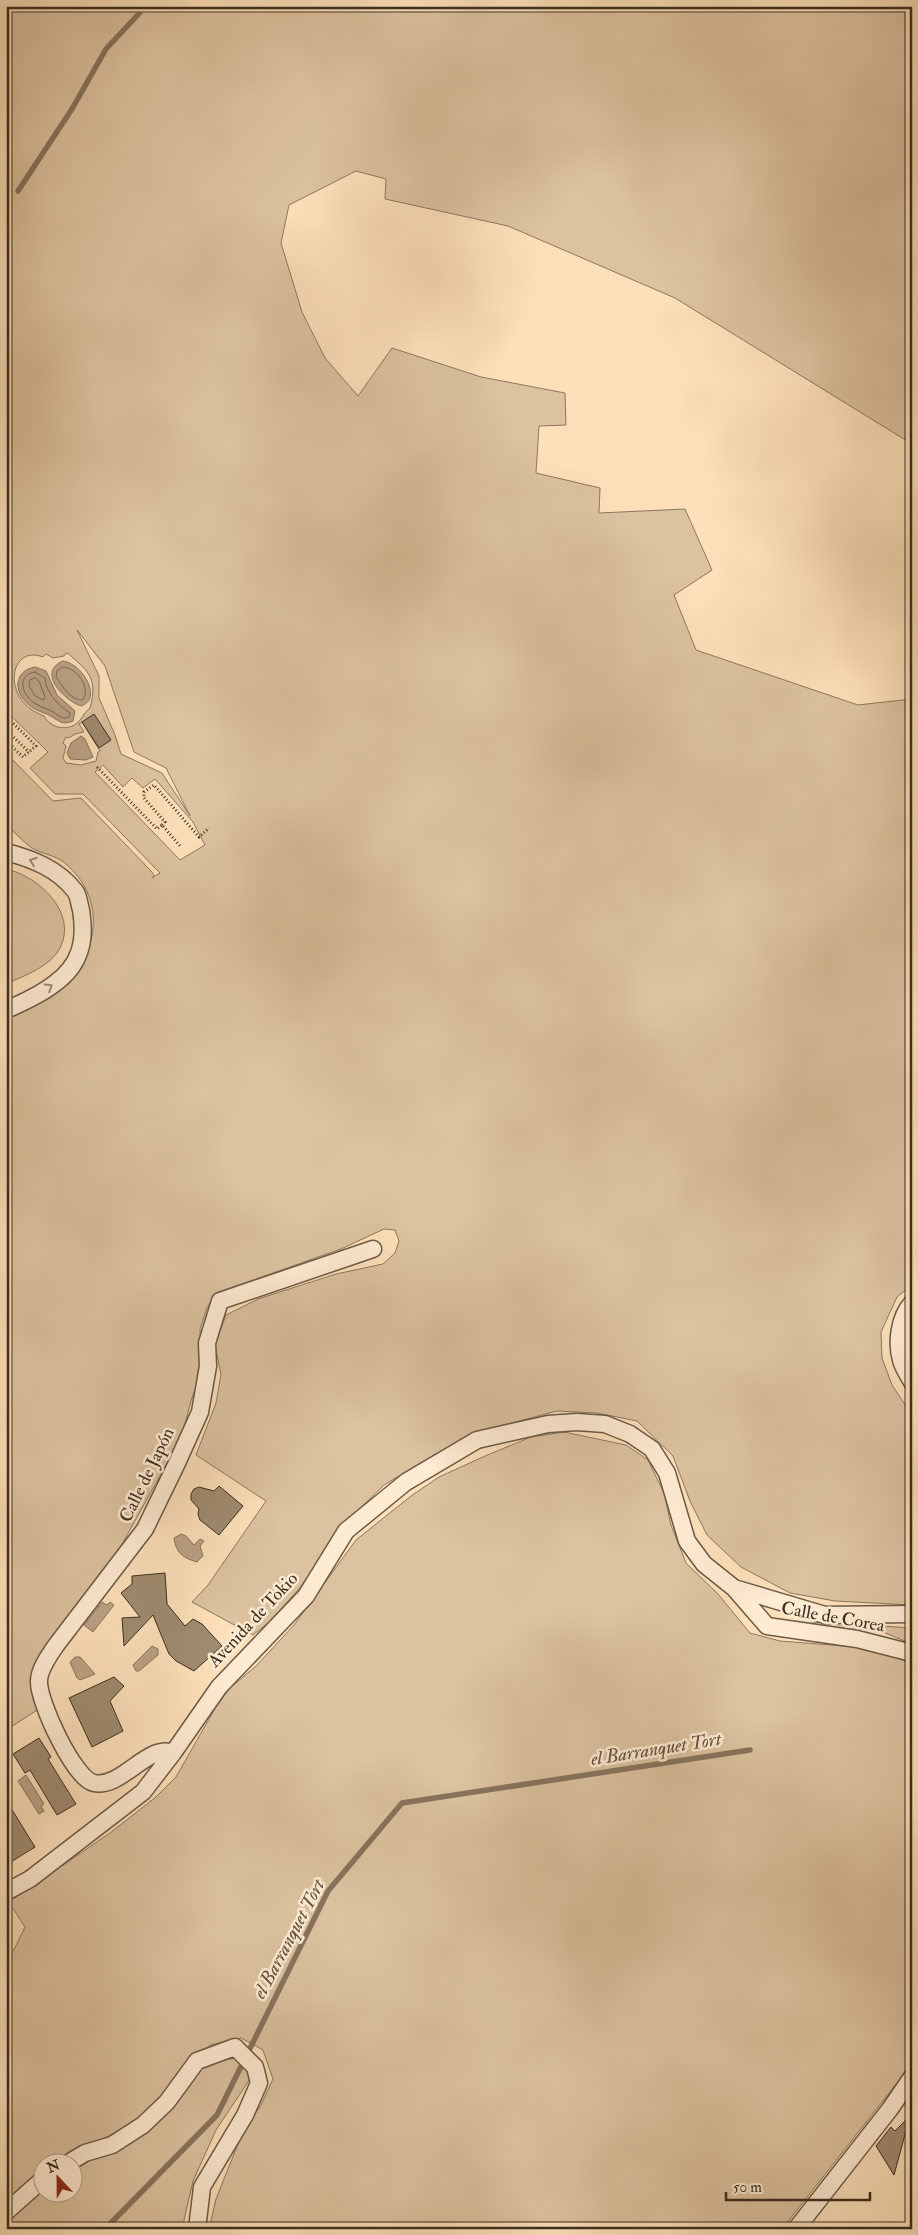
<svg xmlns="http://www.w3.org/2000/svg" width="918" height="2235" viewBox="0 0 918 2235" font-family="'IM FELL Double Pica',serif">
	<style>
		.green { fill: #dcc29f; stroke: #8b7860; fill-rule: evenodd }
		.water { fill: #bba385; stroke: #87745d }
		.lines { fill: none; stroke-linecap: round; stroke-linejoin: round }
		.shore { stroke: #7a6852; stroke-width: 1 }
		.stream { stroke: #87745d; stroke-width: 5.5 }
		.building { fill: #9f8b70; stroke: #3a2e20 }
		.minor-casing { stroke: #6b5a46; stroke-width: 19 }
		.path { stroke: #3a2e20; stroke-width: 3; stroke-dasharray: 1 2.5; stroke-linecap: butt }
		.minor { stroke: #feebd2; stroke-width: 16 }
		.oneway { stroke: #9c8c79 }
		.labels { text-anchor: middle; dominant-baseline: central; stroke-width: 5; stroke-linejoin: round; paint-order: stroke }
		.street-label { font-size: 18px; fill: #3a2e20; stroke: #feebd2 }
		.water-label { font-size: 19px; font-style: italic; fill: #61513e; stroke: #feebd2 }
	</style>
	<rect width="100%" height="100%" fill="#fde0b9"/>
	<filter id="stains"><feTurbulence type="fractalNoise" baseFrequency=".004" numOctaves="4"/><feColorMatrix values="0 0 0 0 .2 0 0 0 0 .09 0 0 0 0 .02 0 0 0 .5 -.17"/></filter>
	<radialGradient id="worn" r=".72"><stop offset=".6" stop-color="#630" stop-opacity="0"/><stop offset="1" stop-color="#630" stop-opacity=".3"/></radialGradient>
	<path class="green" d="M 6,6 L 912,6 L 912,444 L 675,298 L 508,226 L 385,199 L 386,179 L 356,171 L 289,205 L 281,243 L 302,312 L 325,358 L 358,396 L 392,348 L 481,377 L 565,393 L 566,425 L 539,426 L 536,473 L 600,488 L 599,513 L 685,509 L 712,570 L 674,595 L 696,650 L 858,705 L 912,699 L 912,1285 L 897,1297 L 881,1332 L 882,1358 L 892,1385 L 912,1415 L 912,1605 L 835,1601 L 790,1593 L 741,1567 L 707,1535 L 690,1501 L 673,1456 L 637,1421 L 597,1413 L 557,1411 L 481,1431 L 434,1455 L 384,1485 L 348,1520 L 299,1589 L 268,1623 L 253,1635 L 192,1602 L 208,1585 L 266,1501 L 196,1455 L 216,1403 L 221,1375 L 215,1345 L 226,1315 L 258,1299 L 336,1274 L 383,1264 L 395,1253 L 399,1241 L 395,1230 L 384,1229 L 341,1249 L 216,1293 L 207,1308 L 200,1329 L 202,1369 L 191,1401 L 181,1438 L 121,1546 L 47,1644 L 35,1664 L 39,1709 L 6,1730 L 6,1016 C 21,1007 54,992 66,981 C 101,948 104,897 66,864 C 56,855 42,854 32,848 C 23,842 15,832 6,825 L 6,753 L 53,801 L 81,798 L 151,871 L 154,875 L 152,878 L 160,873 L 83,794 L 55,794 L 30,768 L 48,752 L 6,711 ZM 77,630 L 105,666 L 134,752 L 166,768 L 190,816 L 162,773 L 121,754 L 115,735 L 99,698 L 99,676 ZM 66,653 C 68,653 70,655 72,657 C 91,673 97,681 90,708 C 84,712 82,720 76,724 C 66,731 50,728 44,716 C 0,700 9,644 43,657 L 46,654 L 53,658 L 64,656 ZM 82,722 L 100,751 L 98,752 L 96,761 L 81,765 L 66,763 L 63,758 L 66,746 L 63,743 L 66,737 L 69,738 L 75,734 L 84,732 L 79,724 ZM 103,765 L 123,787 L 132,778 L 143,788 L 155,779 L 193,822 L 205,845 L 180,860 L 95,772 Z
		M 6,869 C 38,876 78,912 60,948 C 51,966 24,976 6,984 Z
		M 564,1432 L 626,1445 L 648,1460 L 664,1493 L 671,1525 L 686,1563 L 718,1594 L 750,1633 L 780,1641 L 870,1648 L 903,1660 L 912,1667 L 912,2064 L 782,2229 L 209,2229 L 216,2199 L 244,2129 L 261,2105 L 273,2079 L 263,2050 L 241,2038 L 210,2045 L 182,2069 L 158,2104 L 135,2124 L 69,2154 L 58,2162 L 42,2162 L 42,2174 L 6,2205 L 6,1966 L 25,1927 L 9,1902 L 110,1833 L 156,1797 L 176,1777 L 217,1705 L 230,1688 L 256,1666 L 294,1625 L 356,1540 L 411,1496 L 439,1477 L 485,1456 L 531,1437 Z
		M 822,1622 L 912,1628 L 912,1644 L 878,1630 L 816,1629 L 804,1624 Z
		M 235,2058 L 246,2067 L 250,2079 L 216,2130 L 193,2181 L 182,2229 L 6,2229 L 6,2223 L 42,2190 L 42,2192 L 72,2192 L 73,2166 L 143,2134 L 167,2114 L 199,2070 L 215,2062 Z"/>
	<path class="water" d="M 63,661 C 83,664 103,699 81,706 C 65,701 36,672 63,661 Z
		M 35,667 L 46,671 L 57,695 L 75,711 L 73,721 C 62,726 58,720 49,715 C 42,712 34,710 28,704 C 13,691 14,671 35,667 Z
		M 81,736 L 85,739 L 93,757 L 86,760 L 70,759 L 67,753 L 71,743 Z
		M 181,1534 L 186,1536 L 194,1545 L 200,1539 L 204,1541 L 200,1546 L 203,1556 L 197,1562 C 183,1558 176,1553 174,1538 Z
		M 102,1602 L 107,1605 L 110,1602 L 114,1605 L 93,1632 L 84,1625 Z
		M 152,1646 L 158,1649 L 158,1655 L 139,1671 L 136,1671 L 133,1665 Z
		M 75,1657 L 80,1657 L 95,1674 L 80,1680 L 77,1678 L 70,1662 Z
		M 26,1775 L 44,1804 L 41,1806 L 44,1811 L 39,1814 L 18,1781 Z"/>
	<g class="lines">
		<path class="shore" d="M 63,667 C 77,668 91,687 83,700 C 70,700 63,687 56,677 L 57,671 Z
			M 35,672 L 45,678 C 46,693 58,705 70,713 L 69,717 C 61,720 58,714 51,711 C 45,708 38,706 33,702 C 21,693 17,675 35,672 Z
			M 35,678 L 39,681 L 45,697 L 44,700 L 35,696 L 29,686 L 30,680 Z"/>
		<path class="stream" d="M 18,191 L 72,109 L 106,49 L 146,6
			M 105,2229 L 217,2115 L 328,1891 L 402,1803 L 750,1750"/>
	</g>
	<path class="building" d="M 94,714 L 111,740 L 99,748 L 82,722 Z
		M 219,1486 L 243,1506 L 219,1535 L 200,1520 L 198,1514 L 199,1509 L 191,1500 L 191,1494 L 194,1489 L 199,1487 L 214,1491 Z
		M 165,1573 L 167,1604 L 185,1626 L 193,1619 L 202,1624 L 222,1646 L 194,1671 L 176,1661 L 169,1654 L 153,1615 L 124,1646 L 122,1618 L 140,1617 L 121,1593 L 132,1584 L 132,1576 Z
		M 114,1677 L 124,1686 L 110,1701 L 123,1731 L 92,1747 L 69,1698 Z
		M 39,1738 L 51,1757 L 48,1759 L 76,1804 L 57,1815 L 30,1770 L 25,1773 L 13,1754 Z
		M 6,1800 L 35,1847 L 6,1865 Z
		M 910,2116 L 894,2175 L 876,2146 L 891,2127 L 895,2131 Z"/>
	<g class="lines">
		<g class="minor-casing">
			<path id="minor" d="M 6,852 C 33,859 58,869 75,891 C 79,896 79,904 81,910 C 86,940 81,965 54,984 C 40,995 22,1003 6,1010
				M 912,1303 C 899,1317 896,1343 901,1360 C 903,1368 908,1375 912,1382
				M 734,1588 L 767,1626 L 857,1639 L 912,1653
				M 173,1753 C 148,1743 121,1789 94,1783 C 74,1779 38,1701 39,1681 C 39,1669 50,1654 57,1644 L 145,1529 L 177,1463 L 200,1412 L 208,1366 L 207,1343 L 220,1301 L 373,1249
				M 6,1892 L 30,1879 L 143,1792 L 173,1753 L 219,1687 L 306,1596 L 346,1531 L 406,1482 L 477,1440 L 548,1424 L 577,1422 L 605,1424 L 630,1434 L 652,1449 L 667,1473 L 687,1541 L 704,1564 L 734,1588 L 825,1615 L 912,1614
				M 70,2162 L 85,2153 L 112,2145 L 143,2125 L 167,2102 L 197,2061 L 235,2047 L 255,2067 L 259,2083 L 245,2115 L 202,2187 L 197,2229
				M 6,2212 L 42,2180
				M 796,2229 L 890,2109 L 912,2077"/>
		</g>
		<path class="path" d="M 6,716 L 36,746 L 23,757 L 6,741
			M 6,730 L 29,752
			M 97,767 L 157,829 L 162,825 L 181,847
			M 162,825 L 165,822 L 144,798 L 144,792 L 154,785 L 199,837 L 209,828"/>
		<use href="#minor" class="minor"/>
	</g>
	<defs><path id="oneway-chevron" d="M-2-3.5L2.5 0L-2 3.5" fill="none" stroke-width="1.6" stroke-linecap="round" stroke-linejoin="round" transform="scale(1.25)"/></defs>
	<g class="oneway">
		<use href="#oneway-chevron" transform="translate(33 861) rotate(-160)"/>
		<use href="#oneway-chevron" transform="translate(49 987) rotate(-32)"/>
	</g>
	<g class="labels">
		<g class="street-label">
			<text transform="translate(147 1475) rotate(-64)">Calle de Japón</text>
			<text transform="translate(833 1617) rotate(10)">Calle de Corea</text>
			<text transform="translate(253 1620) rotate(-47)">Avenida de Tokio</text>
		</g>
		<g class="water-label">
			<text transform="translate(656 1749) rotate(-9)">el Barranquet Tort</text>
			<text transform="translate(289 1939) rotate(-62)">el Barranquet Tort</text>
		</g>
	</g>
	<rect width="918" height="2235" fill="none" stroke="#fde0b9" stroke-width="25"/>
	<rect x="8" y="8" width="903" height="2220" fill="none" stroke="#3a2e20" stroke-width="2.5"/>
	<rect x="12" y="12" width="893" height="2210" fill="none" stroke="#3a2e20"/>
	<g transform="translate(58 2178) rotate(338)"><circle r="24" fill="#feebd2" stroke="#b09f8b"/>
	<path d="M0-4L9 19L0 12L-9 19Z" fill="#8f2418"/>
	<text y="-8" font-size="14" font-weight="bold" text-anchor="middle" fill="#3a2e20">N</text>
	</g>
	<path d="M726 2192v8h144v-8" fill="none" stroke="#3a2e20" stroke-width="2.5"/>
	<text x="733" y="2192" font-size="15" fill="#3a2e20" stroke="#feebd2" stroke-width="4" paint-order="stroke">50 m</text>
	<rect width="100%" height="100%" filter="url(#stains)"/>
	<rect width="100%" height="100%" fill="url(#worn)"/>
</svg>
